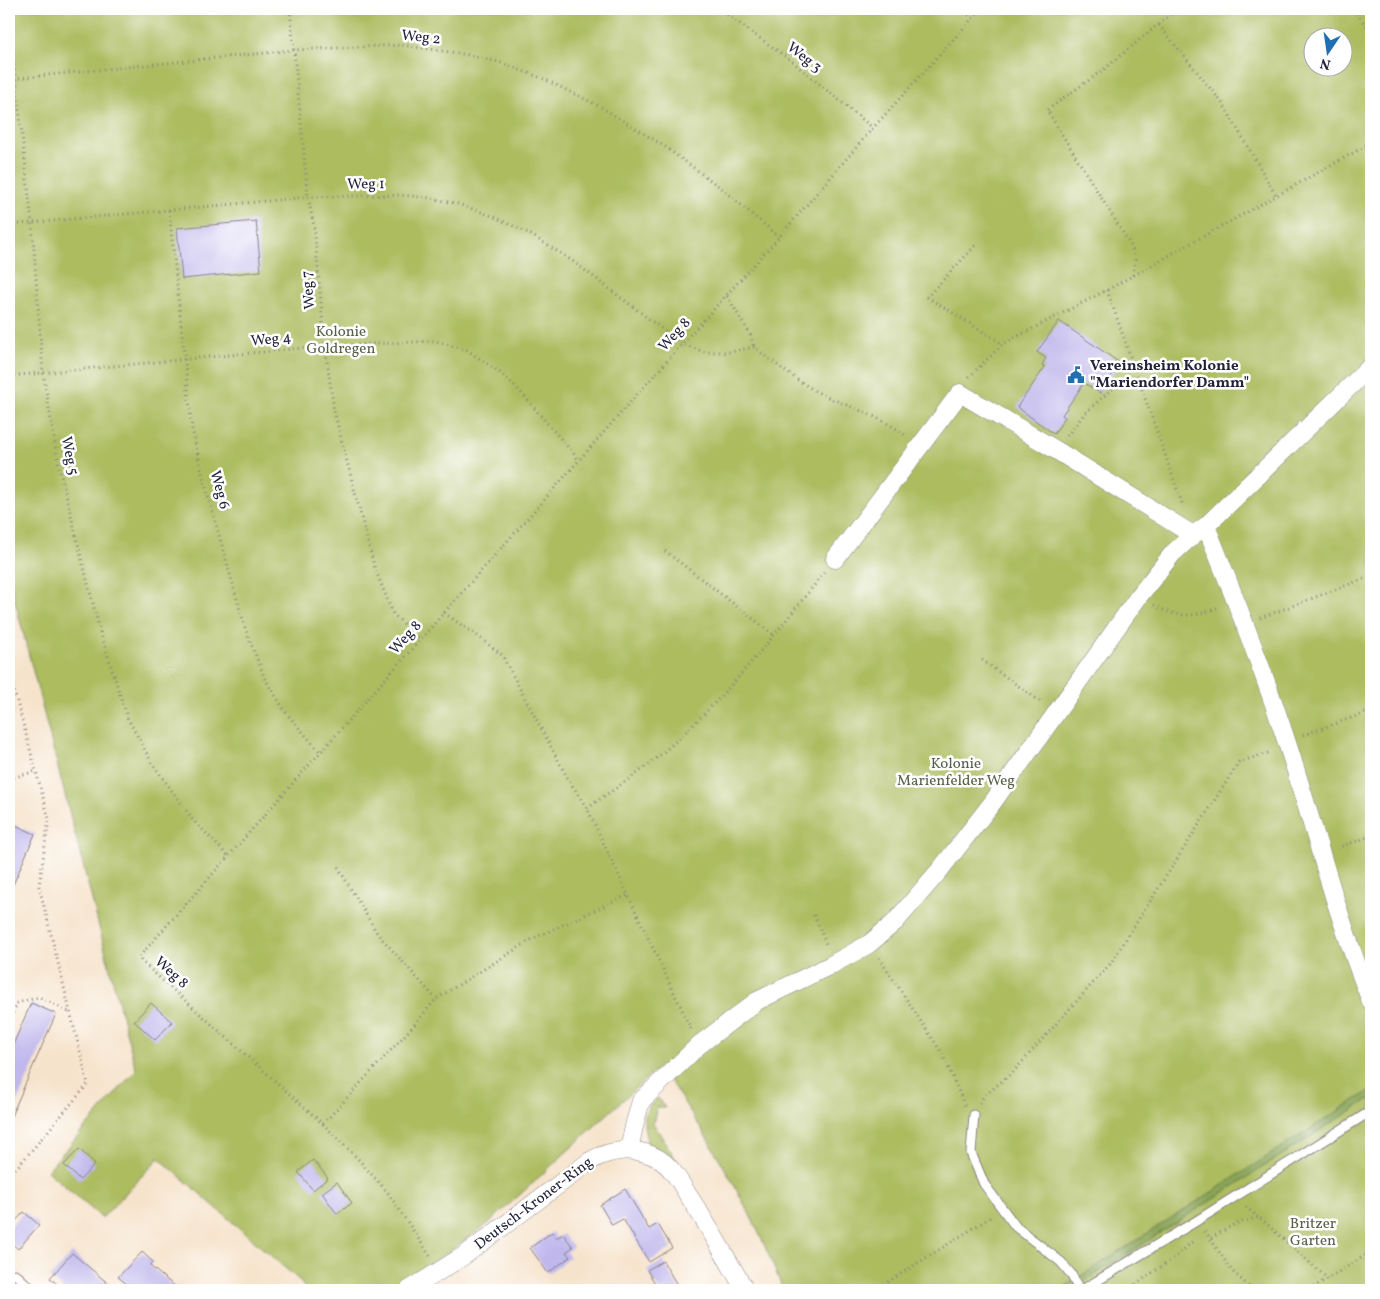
<svg xmlns="http://www.w3.org/2000/svg" width="1380" height="1299" viewBox="0 0 1380 1299" font-family="Vollkorn,serif">
	<style>
		.green { fill: #acbc5f; stroke: #676f4d; fill-rule: evenodd }
		.forest { fill: #89a456; stroke: #566348 }
		.building { fill: #c0b8ec }
		.lines { fill: none; stroke-linecap: round; stroke-linejoin: round }
		.lane-casing { stroke: #8c8283; stroke-width: 11 }
		.street-casing { stroke: #8c8283; stroke-width: 19 }
		.path { stroke: #8c8283; stroke-width: 3; stroke-dasharray: 1 4; stroke-linecap: butt }
		.lane { stroke: #fff; stroke-width: 9 }
		.street { stroke: #fff; stroke-width: 18 }
		.labels { text-anchor: middle; dominant-baseline: central; stroke-width: 5; stroke-linejoin: round; paint-order: stroke }
		.street-label { font-size: 15px; fill: #22223b; stroke: #fff }
		.park-label { font-size: 15px; fill: #596049; stroke: #fff }
		.poi-label { font-size: 15px; font-weight: bold; fill: #22223b; stroke: #fff; text-anchor: start }
	</style>
	<rect width="100%" height="100%" fill="#fff"/>
	<filter id="ink" filterUnits="userSpaceOnUse"><feTurbulence type="fractalNoise" baseFrequency=".02" numOctaves="2"/><feDisplacementMap in="SourceGraphic" scale="10" xChannelSelector="R" yChannelSelector="G"/><feConvolveMatrix kernelMatrix="1 2 1 2 8 2 1 2 1" color-interpolation-filters="sRGB"/></filter>
	<filter id="wash" filterUnits="userSpaceOnUse"><feTurbulence type="fractalNoise" baseFrequency=".0096" numOctaves="4" result="noise"/><feDisplacementMap in="SourceGraphic" scale="20" xChannelSelector="R" yChannelSelector="G"/><feGaussianBlur stdDeviation="1.12" result="paint"/><feColorMatrix in="noise" values="0 0 0 0 0 0 0 0 0 0 0 0 0 0 0 0 0 1.4 0 .05"/><feComposite in="paint" operator="in"/></filter>
	<g filter="url(#wash)">
		<rect width="100%" height="100%" fill="#f6e3cb"/>
		<path class="green" d="M 9,9 L 1371,9 L 1371,1290 L 783,1290 C 771,1259 758,1229 742,1200 C 718,1153 689,1110 660,1066 L 488,1224 L 429,1266 L 390,1290 L 306,1290 L 300,1281 L 159,1158 L 102,1218 L 47,1171 L 136,1070 L 9,578 ZM 1312,38 L 1342,38 L 1342,68 L 1312,68 Z
			M 658,1098 L 665,1108 L 657,1107 L 653,1123 L 680,1166 L 668,1157 L 648,1146 C 644,1125 638,1113 658,1098 Z"/>
		<path class="forest" d="M 1371,1090 L 1371,1098 L 1071,1290 L 1059,1290 Z"/>
		<g id="blocks">
			<path class="building" d="M 256,221 L 261,271 L 182,279 L 177,228 Z
				M 1059,321 L 1120,363 L 1100,393 L 1084,383 L 1062,415 L 1065,417 L 1054,434 L 1017,407 L 1045,367 L 1042,365 L 1046,358 L 1037,352 Z
				M 9,822 L 35,834 L 9,894 Z
				M 31,1003 L 56,1014 L 9,1121 L 9,1054 Z
				M 151,1003 L 172,1022 L 155,1040 L 134,1021 Z
				M 79,1149 L 95,1164 L 80,1180 L 64,1165 Z
				M 313,1160 L 328,1178 L 313,1190 L 298,1172 Z
				M 337,1182 L 352,1203 L 337,1214 L 322,1193 Z
				M 625,1189 L 649,1229 L 658,1224 L 672,1248 L 649,1262 L 623,1219 L 612,1225 L 600,1205 Z
				M 24,1212 L 39,1225 L 18,1249 L 9,1241 L 9,1228 Z
				M 552,1232 L 556,1238 L 563,1234 L 573,1247 L 566,1252 L 570,1257 L 548,1273 L 530,1248 Z
				M 142,1252 L 153,1262 L 150,1266 L 179,1290 L 134,1290 L 118,1277 Z
				M 72,1253 L 116,1290 L 64,1290 L 50,1278 Z
				M 663,1261 L 680,1290 L 659,1290 L 647,1270 Z"/>
		</g>
	</g>
	<g filter="url(#ink)">
		<use href="#blocks" fill-opacity="0" stroke="#8c8283" stroke-width="1"/>
		<g class="lines">
			<g class="lane-casing">
				<path id="lane" d="M 974,1115 L 971,1153 L 984,1184 L 1016,1227 L 1061,1262 L 1071,1274 L 1079,1290
					M 15,1274 L 33,1290
					M 1082,1290 L 1198,1220 L 1371,1111"/>
			</g>
			<g class="street-casing">
				<path id="street" d="M 1206,526 C 1236,600 1265,674 1289,749 C 1316,833 1338,920 1371,1001
					M 835,559 L 960,393 L 1056,450 L 1193,535
					M 629,1150 L 635,1122 L 641,1101 L 699,1045 L 757,1001 L 831,965 L 869,944 L 895,922 L 939,871 L 993,802 L 1139,596 L 1173,553 L 1193,535 L 1206,526 L 1371,366
					M 409,1290 L 465,1255 L 590,1161 C 611,1149 637,1146 659,1159 C 673,1168 680,1182 688,1195 C 709,1226 726,1258 745,1290"/>
			</g>
			<path class="path" d="M 290,9 L 308,197 L 314,226 L 325,346 L 334,411 L 374,566 L 393,614 L 420,639
				M 719,9 L 789,59 L 873,128
				M 960,9 L 973,18
				M 1354,9 L 1371,33
				M 9,20 L 32,223 L 43,372 L 59,467 L 99,628 L 127,717 L 152,763 L 193,820 L 228,856
				M 1159,25 L 1223,104 L 1277,197
				M 9,79 L 294,50 L 402,45 L 463,54 L 499,62 L 544,79 L 599,106 L 664,146 L 721,188 L 779,237
				M 169,210 L 192,429 L 205,485 L 246,631 L 265,679 L 287,714 L 320,752
				M 9,225 L 308,197 L 400,195 L 430,198 L 458,204 L 490,215 L 528,233 L 574,262 L 682,344 L 705,352 L 730,352 L 754,347 C 777,365 799,383 825,396 C 852,408 882,417 905,435
				M 975,246 L 927,297 L 1003,344
				M 1133,275 L 1135,259 L 1131,246 L 1047,110 L 1103,70 L 1177,9
				M 1107,290 L 1183,506
				M 727,296 L 750,334 L 754,347
				M 9,376 L 325,346 L 436,341 L 467,350 L 498,371 L 517,388 L 579,460
				M 969,377 L 1003,344 L 1107,290 L 1371,143
				M 1067,436 L 1085,413 L 1112,389 L 1137,375
				M 665,551 L 774,635
				M 1154,605 C 1178,619 1195,617 1219,607
				M 444,613 L 475,634 L 502,655 L 567,777 L 587,808 L 691,1029
				M 1260,618 L 1371,576
				M 982,660 L 1041,702
				M 9,672 L 49,819 L 39,886 L 88,1084 L 9,1177
				M 1303,735 L 1371,711
				M 9,779 L 36,771
				M 587,808 C 614,789 643,771 667,749 C 727,696 774,635 824,573
				M 1337,848 L 1371,836
				M 338,867 L 377,933 L 436,999
				M 814,915 L 827,946
				M 879,958 L 942,1053 L 965,1106
				M 9,1022 L 17,1003 L 39,997 L 69,1012
				M 980,1103 L 983,1097 L 1013,1072 L 1110,964 L 1239,762 L 1271,752
				M 323,1124 L 415,1024 L 436,999 L 534,938 L 628,895
				M 1246,1207 L 1258,1217
				M 1205,1231 L 1232,1271 L 1253,1290
				M 1211,1238 L 1235,1224 L 1259,1217 L 1328,1279
				M 430,1256 L 388,1193 L 358,1159 L 323,1124 L 141,961 L 139,957 L 682,344 L 779,237 L 873,128 L 981,9
				M 875,1290 L 991,1217
				M 1127,1290 L 1177,1256 L 1192,1242
				M 1309,1290 L 1371,1252"/>
			<use href="#lane" class="lane"/>
			<use href="#street" class="street"/>
		</g>
	</g>
	<defs>
		<g id="civic-bare" transform="scale(1.35)"><path d="M-.6-6.5H3V-4.5H.6V-3L4-1V1h2V6H-6V1h2V-1L-.6-3ZM-1.2 2.5V6h2.4V2.5Z" fill="#1f6fb2" stroke="#fff" stroke-width="2.5" paint-order="stroke"/></g>
	</defs>
	<g fill-rule="evenodd">
		<use href="#civic-bare" x="1076" y="375"/>
	</g>
	<g class="labels">
		<g class="street-label">
			<text transform="translate(421 38) rotate(6)">Weg 2</text>
			<text transform="translate(804 58) rotate(38)">Weg 3</text>
			<text transform="translate(366 185) rotate(-1)">Weg 1</text>
			<text transform="translate(309 290) rotate(-95)">Weg 7</text>
			<text transform="translate(675 335) rotate(-48)">Weg 8</text>
			<text transform="translate(271 340) rotate(-6)">Weg 4</text>
			<text transform="translate(69 456) rotate(79)">Weg 5</text>
			<text transform="translate(219 490) rotate(75)">Weg 6</text>
			<text transform="translate(406 638) rotate(-48)">Weg 8</text>
			<text transform="translate(171 973) rotate(42)">Weg 8</text>
			<text transform="translate(534 1204) rotate(-37)">Deutsch-Kroner-Ring</text>
		</g>
		<g class="park-label">
			<text x="341" y="332">Kolonie<tspan x="341" dy="17">Goldregen</tspan></text>
			<text x="956" y="764">Kolonie<tspan x="956" dy="17">Marienfelder Weg</tspan></text>
			<text x="1313" y="1224">Britzer<tspan x="1313" dy="17">Garten</tspan></text>
		</g>
		<g class="poi-label">
			<text x="1090" y="366">Vereinsheim Kolonie<tspan x="1090" dy="17">"Mariendorfer Damm"</tspan></text>
		</g>
	</g>
	<rect width="1380" height="1299" fill="none" stroke="#fff" stroke-width="30"/>
	<g transform="translate(1328 52) rotate(193)"><circle r="24" fill="#ffffff" stroke="#a7a7b1"/>
	<path d="M0-4L9 19L0 12L-9 19Z" fill="#1f6fb2"/>
	<text y="-8" font-size="14" font-weight="bold" text-anchor="middle" fill="#22223b">N</text>
	</g>
</svg>
